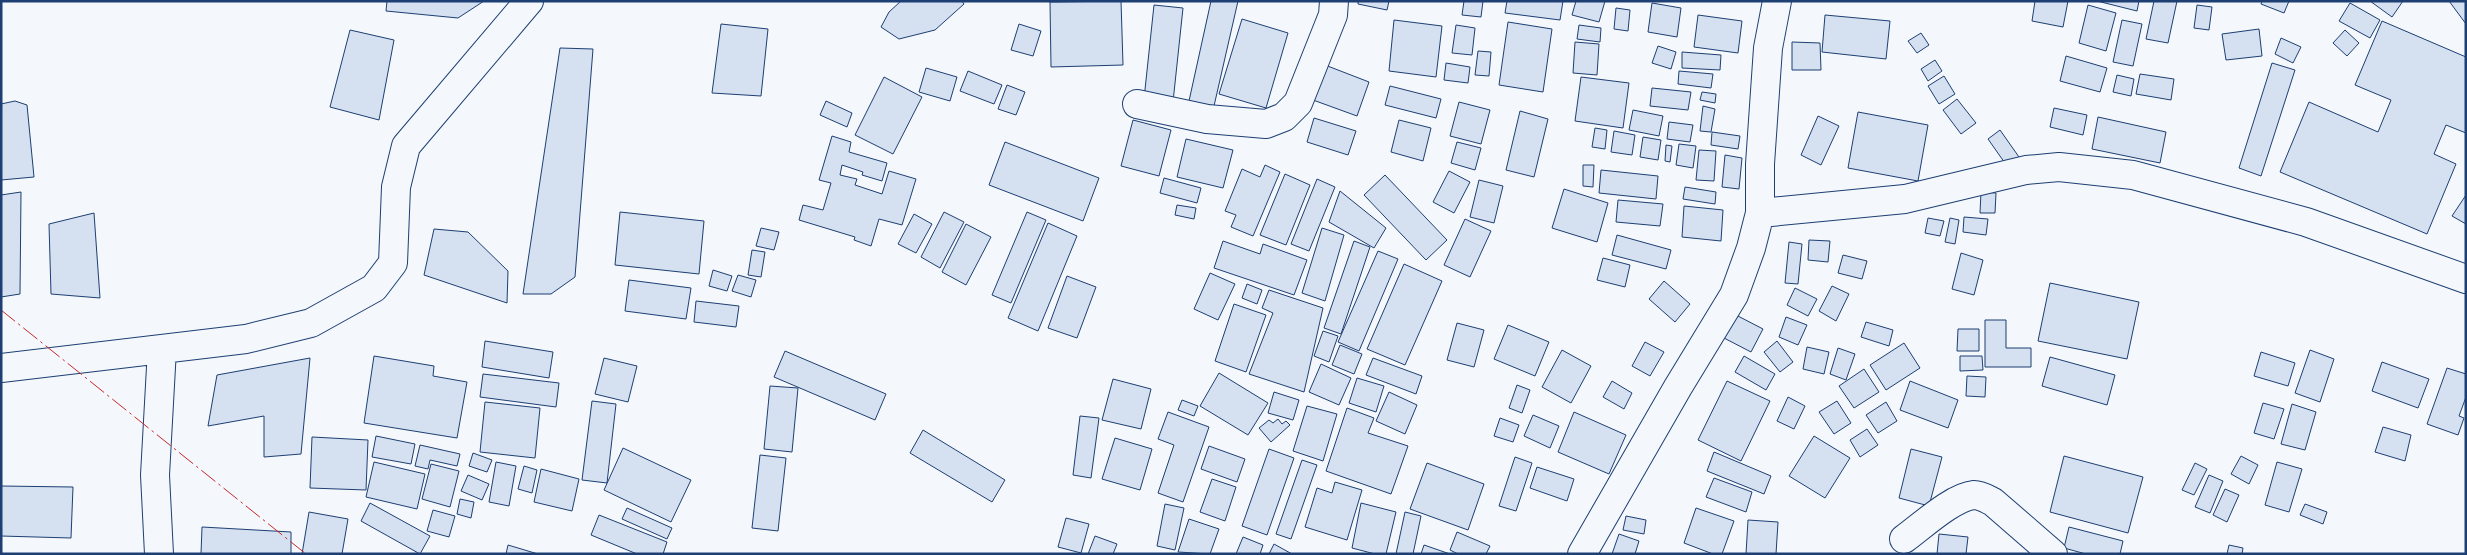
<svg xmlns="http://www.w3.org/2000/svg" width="2467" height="555" viewBox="0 0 2467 555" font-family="'Roboto Condensed',sans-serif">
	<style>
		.building { fill: #d5e0f0; stroke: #1d3f73 }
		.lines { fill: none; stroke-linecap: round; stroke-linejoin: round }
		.minor-casing { stroke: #1d3f73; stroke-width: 30 }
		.minor { stroke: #f4f7fb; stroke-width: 28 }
		.power { stroke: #c62828; stroke-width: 1; stroke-dasharray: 18 4 2.5 4; stroke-linecap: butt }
	</style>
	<rect width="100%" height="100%" fill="#f4f7fb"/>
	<path class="building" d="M 387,1 L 484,1 L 458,18 L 386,11 Z
		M 901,1 L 962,1 L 964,4 L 935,30 L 899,39 L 881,27 L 889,12 Z
		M 1121,1 L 1123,65 L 1051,67 L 1050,2 Z
		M 1211,1 L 1238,1 L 1214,106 L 1189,101 Z
		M 1358,1 L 1389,1 L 1387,10 L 1358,4 Z
		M 1464,1 L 1483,1 L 1481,17 L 1462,15 Z
		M 1507,1 L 1563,1 L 1560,20 L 1505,13 Z
		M 1576,1 L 1605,1 L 1599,22 L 1572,15 Z
		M 2035,1 L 2068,1 L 2063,27 L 2032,21 Z
		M 2097,1 L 2139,1 L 2137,11 Z
		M 2154,1 L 2177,1 L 2168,43 L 2146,39 Z
		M 2262,1 L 2289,1 L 2284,13 L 2261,4 Z
		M 2370,1 L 2403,1 L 2392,17 Z
		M 2449,1 L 2466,1 L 2466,24 Z
		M 1652,3 L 1681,8 L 1677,37 L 1648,32 Z
		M 2350,3 L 2380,20 L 2370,38 L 2339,21 Z
		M 1154,5 L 1183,8 L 1173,102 L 1144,99 Z
		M 2088,5 L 2116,13 L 2106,51 L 2079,43 Z
		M 2197,5 L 2212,7 L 2209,30 L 2194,28 Z
		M 1616,8 L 1630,10 L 1628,31 L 1614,29 Z
		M 1698,15 L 1742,21 L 1738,53 L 1694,47 Z
		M 1825,15 L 1890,21 L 1886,59 L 1822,52 Z
		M 1242,19 L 1288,33 L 1266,108 L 1219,94 Z
		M 1394,20 L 1442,26 L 1436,77 L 1389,71 Z
		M 2122,20 L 2142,24 L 2133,66 L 2113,62 Z
		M 2382,21 L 2466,57 L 2466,133 L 2446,125 L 2434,154 L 2456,164 L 2427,234 L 2280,172 L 2309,102 L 2378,132 L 2391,100 L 2355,85 Z
		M 1508,22 L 1552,29 L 1543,92 L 1499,85 Z
		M 721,24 L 768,29 L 761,96 L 712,93 Z
		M 1019,24 L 1041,31 L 1033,56 L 1011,50 Z
		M 1456,25 L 1475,28 L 1472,55 L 1452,53 Z
		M 1579,25 L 1601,28 L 1600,42 L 1577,39 Z
		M 2259,29 L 2262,56 L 2226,60 L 2222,34 Z
		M 350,30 L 394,40 L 379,120 L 330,107 Z
		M 2345,30 L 2359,43 L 2347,56 L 2333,43 Z
		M 1921,33 L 1929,45 L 1917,53 L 1908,41 Z
		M 2281,38 L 2301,47 L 2293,63 L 2275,54 Z
		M 1575,42 L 1599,44 L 1597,75 L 1573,73 Z
		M 1792,42 L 1820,43 L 1821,70 L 1792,70 Z
		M 1658,46 L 1676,52 L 1671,69 L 1652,63 Z
		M 560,48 L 593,49 L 575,277 L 551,294 L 523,294 Z
		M 1478,51 L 1491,52 L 1489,76 L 1475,75 Z
		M 1682,52 L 1721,55 L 1720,70 L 1682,68 Z
		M 2066,56 L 2107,68 L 2100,92 L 2060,81 Z
		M 1935,60 L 1942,71 L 1928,81 L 1921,69 Z
		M 1446,63 L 1470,67 L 1468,83 L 1444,80 Z
		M 2272,63 L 2295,70 L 2261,176 L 2239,168 Z
		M 1325,65 L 1369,82 L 1357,116 L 1313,100 Z
		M 926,68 L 957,77 L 950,101 L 919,92 Z
		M 968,71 L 1002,85 L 994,104 L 960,91 Z
		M 1679,71 L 1713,74 L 1711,88 L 1678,84 Z
		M 2140,74 L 2174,79 L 2171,100 L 2136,94 Z
		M 2117,75 L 2134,79 L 2131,96 L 2113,92 Z
		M 1944,76 L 1955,94 L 1939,104 L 1928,86 Z
		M 884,77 L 922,97 L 893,154 L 855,135 Z
		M 1581,77 L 1629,83 L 1623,128 L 1575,121 Z
		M 1007,85 L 1025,92 L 1016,115 L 998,109 Z
		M 1390,86 L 1441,99 L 1436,118 L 1385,105 Z
		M 1652,88 L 1691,92 L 1688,110 L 1650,106 Z
		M 1702,92 L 1716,94 L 1715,103 L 1700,100 Z
		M 1957,99 L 1976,123 L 1961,134 L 1943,110 Z
		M 15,101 L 27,105 L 34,177 L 1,180 L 1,104 Z
		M 826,101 L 852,113 L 847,127 L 820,115 Z
		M 1459,102 L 1490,110 L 1481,144 L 1450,136 Z
		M 1703,106 L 1715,109 L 1711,132 L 1700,131 Z
		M 2054,108 L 2087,115 L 2083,135 L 2050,127 Z
		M 1633,110 L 1663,116 L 1659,136 L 1629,130 Z
		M 1520,111 L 1548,119 L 1534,177 L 1506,170 Z
		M 1858,112 L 1928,125 L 1918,181 L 1848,168 Z
		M 1818,116 L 1839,126 L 1821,165 L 1801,155 Z
		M 2098,117 L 2166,132 L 2160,163 L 2092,149 Z
		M 1314,118 L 1356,131 L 1348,155 L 1307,142 Z
		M 1133,120 L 1171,130 L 1159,176 L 1121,166 Z
		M 1399,120 L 1431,128 L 1423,161 L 1391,152 Z
		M 1669,122 L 1693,125 L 1690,142 L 1667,139 Z
		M 1595,128 L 1607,130 L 1605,149 L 1592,147 Z
		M 2000,130 L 2019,157 L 2007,166 L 1988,139 Z
		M 1614,131 L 1635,135 L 1632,155 L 1611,152 Z
		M 1712,132 L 1740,136 L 1738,149 L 1711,145 Z
		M 832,136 L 851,142 L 849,152 L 887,163 L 882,181 L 862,175 L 863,172 L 842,165 L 840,175 L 857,179 L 855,185 L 882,194 L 889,171 L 916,179 L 902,225 L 879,219 L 871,246 L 854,240 L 855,237 L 799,220 L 803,205 L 823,210 L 831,183 L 819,180 Z
		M 1643,137 L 1661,140 L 1658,160 L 1640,157 Z
		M 1186,139 L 1233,150 L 1223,188 L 1177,177 Z
		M 1005,142 L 1099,178 L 1083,221 L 989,185 Z
		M 1457,142 L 1481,148 L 1475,170 L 1451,163 Z
		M 1679,144 L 1696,146 L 1693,168 L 1676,165 Z
		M 1666,145 L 1672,146 L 1670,162 L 1665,161 Z
		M 1699,150 L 1716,151 L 1714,181 L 1696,180 Z
		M 1725,155 L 1742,158 L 1739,189 L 1722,187 Z
		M 1265,165 L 1280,172 L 1253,236 L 1231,227 L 1236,215 L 1225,211 L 1242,169 L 1260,177 Z
		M 1583,165 L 1594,165 L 1593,187 L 1583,186 Z
		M 1601,170 L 1658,176 L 1656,199 L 1599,193 Z
		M 1449,171 L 1470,182 L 1454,213 L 1433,202 Z
		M 1285,174 L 1310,185 L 1286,245 L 1260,235 Z
		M 1385,175 L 1447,240 L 1426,260 L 1364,195 Z
		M 1164,178 L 1201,188 L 1197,203 L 1160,193 Z
		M 1317,179 L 1335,187 L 1309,251 L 1291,244 Z
		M 1479,180 L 1503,186 L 1494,223 L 1470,217 Z
		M 1685,187 L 1716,192 L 1715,204 L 1683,199 Z
		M 1564,189 L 1608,203 L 1597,242 L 1552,228 Z
		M 1340,191 L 1386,228 L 1374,248 L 1329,222 Z
		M 21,192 L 20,294 L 1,297 L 1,195 Z
		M 1981,192 L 1996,193 L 1995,213 L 1980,213 Z
		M 2466,195 L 2466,224 L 2452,216 Z
		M 1618,200 L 1663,204 L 1660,226 L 1616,222 Z
		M 1177,205 L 1196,208 L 1194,219 L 1175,215 Z
		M 1684,206 L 1723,210 L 1721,241 L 1682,237 Z
		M 620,212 L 704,221 L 699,274 L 615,265 Z
		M 944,212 L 964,222 L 940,268 L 921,257 Z
		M 1027,212 L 1046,220 L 1011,303 L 992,295 Z
		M 94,213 L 100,298 L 51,294 L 49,224 Z
		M 914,214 L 932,224 L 916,253 L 898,244 Z
		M 1964,217 L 1988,219 L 1986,235 L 1963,232 Z
		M 1928,218 L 1944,221 L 1940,236 L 1925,233 Z
		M 1950,218 L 1959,220 L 1955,244 L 1945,242 Z
		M 1465,219 L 1491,231 L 1470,277 L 1444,265 Z
		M 1048,223 L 1077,236 L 1038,331 L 1008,318 Z
		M 966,224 L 991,237 L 966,285 L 942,272 Z
		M 761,228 L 779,232 L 774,250 L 756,246 Z
		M 1322,228 L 1344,235 L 1325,301 L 1302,293 Z
		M 434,229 L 468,232 L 508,271 L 507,303 L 424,275 Z
		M 1617,235 L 1671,250 L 1666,269 L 1612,255 Z
		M 1809,240 L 1830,241 L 1828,262 L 1808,260 Z
		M 1223,241 L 1260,254 L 1263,244 L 1307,260 L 1294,295 L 1214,268 Z
		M 1354,241 L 1370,247 L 1341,334 L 1324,328 Z
		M 1789,242 L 1802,244 L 1798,284 L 1785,283 Z
		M 752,250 L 765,252 L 761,277 L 748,275 Z
		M 1378,251 L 1398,259 L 1359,351 L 1338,342 Z
		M 1961,253 L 1983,260 L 1974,295 L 1952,289 Z
		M 1843,255 L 1867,261 L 1862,279 L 1838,273 Z
		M 1603,258 L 1630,265 L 1625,287 L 1597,280 Z
		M 1404,264 L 1442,281 L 1405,365 L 1367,349 Z
		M 713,270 L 732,276 L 727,291 L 709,286 Z
		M 1210,273 L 1235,284 L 1218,320 L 1194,309 Z
		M 738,275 L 756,280 L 751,297 L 732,291 Z
		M 1067,276 L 1096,287 L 1077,338 L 1048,328 Z
		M 629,280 L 691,288 L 686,319 L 625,311 Z
		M 1664,281 L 1690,304 L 1675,322 L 1649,299 Z
		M 2050,283 L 2139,302 L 2127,359 L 2038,341 Z
		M 1247,284 L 1262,290 L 1257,304 L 1242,298 Z
		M 1832,286 L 1849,294 L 1836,321 L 1819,311 Z
		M 1795,288 L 1817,299 L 1808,316 L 1787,305 Z
		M 1269,290 L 1323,308 L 1304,392 L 1249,374 L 1273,313 L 1262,308 Z
		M 696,301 L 739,306 L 736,327 L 694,322 Z
		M 1234,304 L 1266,315 L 1246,372 L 1215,361 Z
		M 1736,315 L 1763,329 L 1751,352 L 1724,338 Z
		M 1786,317 L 1807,325 L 1798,345 L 1779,337 Z
		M 1985,320 L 2006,320 L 2006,348 L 2031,348 L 2031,367 L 1985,367 Z
		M 1866,322 L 1893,330 L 1889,346 L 1861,337 Z
		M 1457,323 L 1484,330 L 1474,367 L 1447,360 Z
		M 1508,325 L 1549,342 L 1535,376 L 1494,359 Z
		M 1958,329 L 1979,329 L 1979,351 L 1957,351 Z
		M 1323,331 L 1338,336 L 1329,362 L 1314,356 Z
		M 485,341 L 553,352 L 549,378 L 482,367 Z
		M 1777,341 L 1793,362 L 1780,372 L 1764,352 Z
		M 1645,342 L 1664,352 L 1650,376 L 1632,366 Z
		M 1904,343 L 1920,368 L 1886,390 L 1870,365 Z
		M 1340,345 L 1362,354 L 1354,374 L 1332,365 Z
		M 1807,347 L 1829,352 L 1824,374 L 1803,369 Z
		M 1838,348 L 1855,354 L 1846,380 L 1830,374 Z
		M 1562,350 L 1591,366 L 1571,403 L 1542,387 Z
		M 2310,350 L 2334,359 L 2320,402 L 2295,393 Z
		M 785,351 L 886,394 L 875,420 L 774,377 Z
		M 2261,352 L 2295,363 L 2288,386 L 2254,376 Z
		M 374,356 L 434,366 L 433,376 L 467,382 L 457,438 L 364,423 Z
		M 1744,356 L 1775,374 L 1766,390 L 1735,372 Z
		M 1960,356 L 1982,356 L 1983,370 L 1960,371 Z
		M 2050,357 L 2115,375 L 2107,405 L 2042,386 Z
		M 310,358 L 301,454 L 264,457 L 264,416 L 208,426 L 217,375 Z
		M 604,358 L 637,366 L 628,402 L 595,394 Z
		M 1373,358 L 1422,376 L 1416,394 L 1366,375 Z
		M 2382,362 L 2429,379 L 2418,408 L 2372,391 Z
		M 1321,364 L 1351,378 L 1339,405 L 1309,392 Z
		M 2447,368 L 2466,374 L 2466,397 L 2459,416 L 2464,418 L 2458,435 L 2427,424 Z
		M 1864,369 L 1879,392 L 1854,408 L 1839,386 Z
		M 1219,373 L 1268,403 L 1248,435 L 1200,406 Z
		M 483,374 L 559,383 L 556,407 L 480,397 Z
		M 1967,376 L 1986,377 L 1985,397 L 1966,396 Z
		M 1357,378 L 1384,386 L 1376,412 L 1349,403 Z
		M 1113,379 L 1151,389 L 1141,429 L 1102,420 Z
		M 1612,381 L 1632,393 L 1624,409 L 1603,397 Z
		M 1727,381 L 1770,401 L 1741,461 L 1698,440 Z
		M 1910,381 L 1958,400 L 1948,428 L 1900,410 Z
		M 1517,385 L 1530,390 L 1522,413 L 1509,408 Z
		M 770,386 L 798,388 L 792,452 L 764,449 Z
		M 1274,392 L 1299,400 L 1293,420 L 1268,413 Z
		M 1389,392 L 1417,405 L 1405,434 L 1376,421 Z
		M 1788,397 L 1805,406 L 1794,429 L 1777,421 Z
		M 1182,400 L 1198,406 L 1194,416 L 1178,410 Z
		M 592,401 L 616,404 L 607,483 L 582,480 Z
		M 1837,401 L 1851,423 L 1834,434 L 1819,412 Z
		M 485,402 L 540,408 L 535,458 L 480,452 Z
		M 1886,402 L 1897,421 L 1878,433 L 1866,415 Z
		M 2263,403 L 2284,409 L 2274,439 L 2254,433 Z
		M 2292,404 L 2316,412 L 2305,450 L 2281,444 Z
		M 1307,406 L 1337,414 L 1323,461 L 1293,451 Z
		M 1347,408 L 1374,418 L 1368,433 L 1408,446 L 1391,494 L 1326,471 Z
		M 1168,412 L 1209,427 L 1183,502 L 1158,493 L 1174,445 L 1158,439 Z
		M 1574,412 L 1626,435 L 1609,474 L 1558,452 Z
		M 1533,415 L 1559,426 L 1550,448 L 1524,436 Z
		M 1080,416 L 1099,418 L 1091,478 L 1073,475 Z
		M 1500,418 L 1519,425 L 1513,442 L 1494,436 Z
		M 1278,419 L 1282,424 L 1286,421 L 1290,425 L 1271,442 L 1259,428 L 1269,420 L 1273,423 Z
		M 2383,427 L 2411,435 L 2405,461 L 2375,452 Z
		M 1867,429 L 1878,445 L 1860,457 L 1850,440 Z
		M 923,430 L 1005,480 L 992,502 L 910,453 Z
		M 376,436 L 415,444 L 411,464 L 372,457 Z
		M 1814,436 L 1850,458 L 1825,498 L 1789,476 Z
		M 312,437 L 368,440 L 366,490 L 310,488 Z
		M 1115,438 L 1152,449 L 1140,490 L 1102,479 Z
		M 420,445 L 460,454 L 457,466 L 430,460 L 428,469 L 415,466 Z
		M 1209,446 L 1245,459 L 1237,482 L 1201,469 Z
		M 623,448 L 691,480 L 671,522 L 604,490 Z
		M 1269,449 L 1294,458 L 1267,535 L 1242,526 Z
		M 1911,449 L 1942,457 L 1929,506 L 1899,498 Z
		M 1714,452 L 1771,476 L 1764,494 L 1707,471 Z
		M 473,453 L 492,460 L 487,472 L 469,466 Z
		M 760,455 L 786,458 L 778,531 L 752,528 Z
		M 2064,456 L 2143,477 L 2128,533 L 2050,512 Z
		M 2241,456 L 2258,465 L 2249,484 L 2231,474 Z
		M 1515,457 L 1532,463 L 1516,511 L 1499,506 Z
		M 1302,460 L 1317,465 L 1291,539 L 1276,534 Z
		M 374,462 L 425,474 L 417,509 L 366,497 Z
		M 496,462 L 516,466 L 509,506 L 489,502 Z
		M 2277,462 L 2302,469 L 2289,512 L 2265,505 Z
		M 1427,463 L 1484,484 L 1468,530 L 1410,509 Z
		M 2195,463 L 2207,469 L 2194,495 L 2182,490 Z
		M 431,464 L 459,471 L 450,507 L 422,499 Z
		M 524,466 L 537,470 L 532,493 L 518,489 Z
		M 1537,467 L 1574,479 L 1567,501 L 1530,488 Z
		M 541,469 L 579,479 L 572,511 L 534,502 Z
		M 468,475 L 489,484 L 482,500 L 461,491 Z
		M 2209,475 L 2223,481 L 2210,513 L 2195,507 Z
		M 1714,478 L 1752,492 L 1746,512 L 1706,497 Z
		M 1212,479 L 1236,487 L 1225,521 L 1200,512 Z
		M 1335,482 L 1362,490 L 1347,540 L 1305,527 L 1317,488 L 1332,493 Z
		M 1,486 L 73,487 L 71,538 L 1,536 Z
		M 2225,489 L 2239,495 L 2227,522 L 2213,515 Z
		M 460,499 L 474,502 L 471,518 L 457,514 Z
		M 370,503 L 430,536 L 420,554 L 361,521 Z
		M 1361,503 L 1396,512 L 1386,554 L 1375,554 L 1352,548 Z
		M 1165,504 L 1184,508 L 1175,550 L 1157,546 Z
		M 2305,504 L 2327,512 L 2323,524 L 2300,515 Z
		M 627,508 L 672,528 L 667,539 L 622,519 Z
		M 1696,508 L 1734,521 L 1722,554 L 1713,554 L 1684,543 Z
		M 433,510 L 455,516 L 449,537 L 427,531 Z
		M 309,512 L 348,519 L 342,554 L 302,554 Z
		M 1405,512 L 1421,516 L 1413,554 L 1396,554 Z
		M 599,515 L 667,542 L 663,554 L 637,554 L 591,535 Z
		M 1626,516 L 1646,520 L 1644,534 L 1623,530 Z
		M 1066,518 L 1089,524 L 1081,553 L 1058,547 Z
		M 1189,519 L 1219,529 L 1210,554 L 1178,552 Z
		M 1748,520 L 1778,522 L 1776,554 L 1746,554 Z
		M 202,527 L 291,532 L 291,554 L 201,554 Z
		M 2069,527 L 2123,541 L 2120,554 L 2086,554 L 2064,548 Z
		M 1457,532 L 1490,546 L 1486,554 L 1458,554 L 1450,550 Z
		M 1619,534 L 1639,541 L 1635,554 L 1612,554 Z
		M 1939,534 L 1968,537 L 1966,554 L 1937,554 Z
		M 1095,536 L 1117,544 L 1113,554 L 1088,554 Z
		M 1243,537 L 1263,545 L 1260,554 L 1236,554 Z
		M 1274,544 L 1292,554 L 1269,554 Z
		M 508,545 L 538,554 L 506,554 Z
		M 1424,545 L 1450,554 L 1421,554 Z
		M 2229,545 L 2243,548 L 2242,554 L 2227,554 Z"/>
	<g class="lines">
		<g class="minor-casing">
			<path id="minor" d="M 1137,104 L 1207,119 L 1266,124 L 1284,117 L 1298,103 L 1333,15 L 1334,1
				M 1760,213 L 1905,199 L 2026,170 L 2059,167 L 2133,175 L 2306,222 L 2466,279
				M 1,368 L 246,339 L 311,323 L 374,288 L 393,263 L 396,187 L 406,146 L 529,1
				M 1904,539 C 1922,526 1953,497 1974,495 C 1981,495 1987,499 1993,502 L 2053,554
				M 159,554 L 155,475 L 162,349
				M 1582,554 L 1678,387 L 1734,295 L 1751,248 L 1760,213 L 1760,164 L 1768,48 L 1777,1"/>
		</g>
		<use href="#minor" class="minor"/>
		<path class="power" d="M 1,310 L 306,554"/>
	</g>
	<rect width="2467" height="555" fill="none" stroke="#1d3f73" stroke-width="5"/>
</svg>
